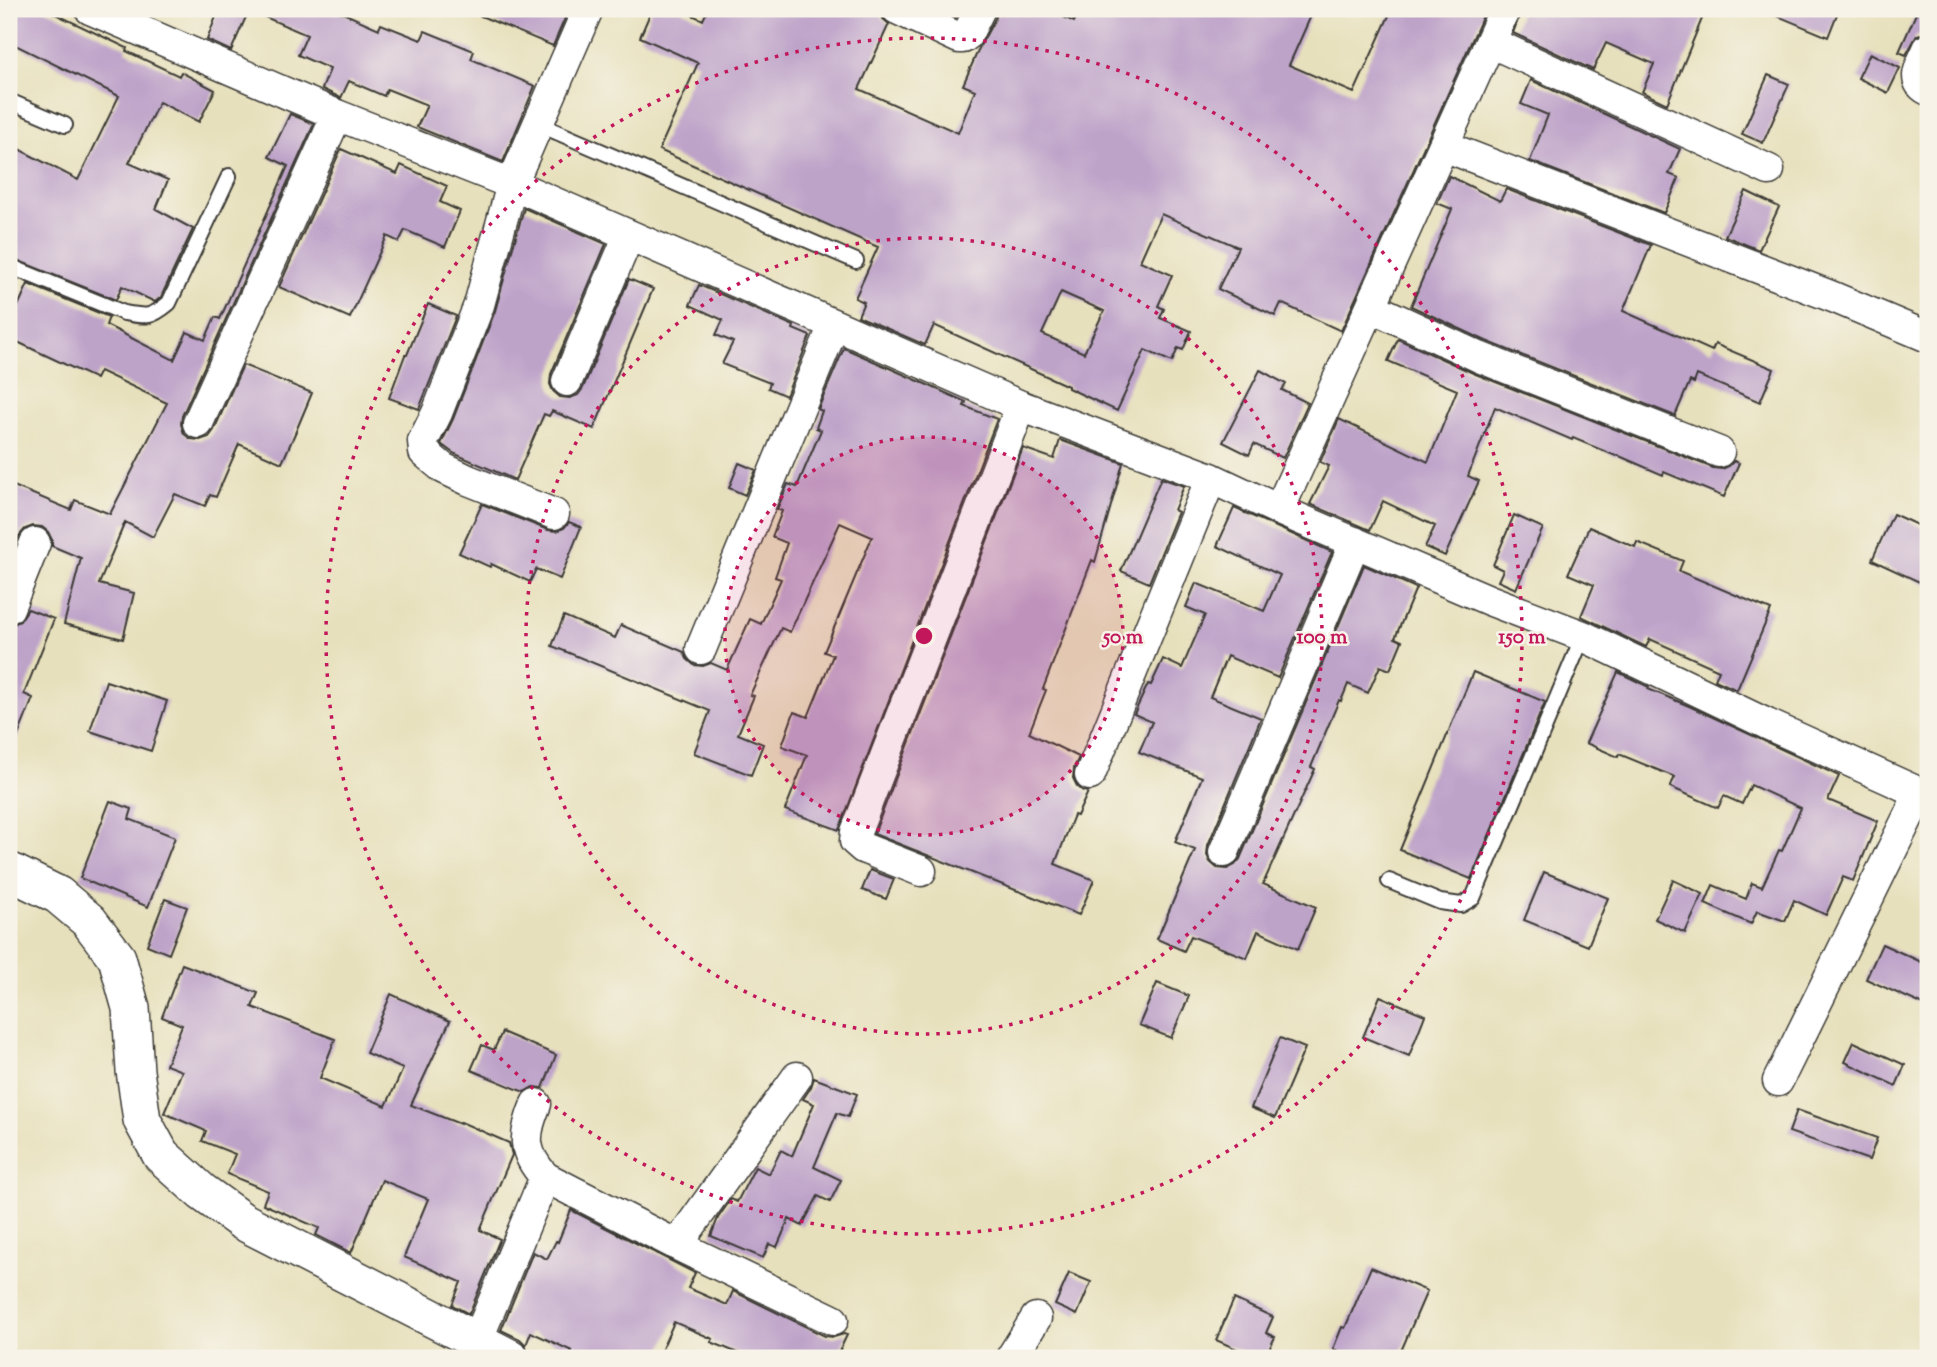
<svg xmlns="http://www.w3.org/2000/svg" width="1937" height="1367" viewBox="0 0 1937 1367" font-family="'Sorts Mill Goudy',serif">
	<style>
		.building { fill: #bea3c9; fill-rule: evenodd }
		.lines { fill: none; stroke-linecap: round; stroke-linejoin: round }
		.service-casing { stroke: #3a3934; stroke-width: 18 }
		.minor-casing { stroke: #3a3934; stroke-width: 33 }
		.tertiary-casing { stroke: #3a3934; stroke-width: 40 }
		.service { stroke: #fff; stroke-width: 14 }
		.minor { stroke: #fff; stroke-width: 30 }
		.tertiary { stroke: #fff; stroke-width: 37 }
		.ring { fill: none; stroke: #c2185b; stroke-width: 3.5; stroke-dasharray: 3.5 7 }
		.centre { fill: #c2185b; stroke: #f7f3e8; stroke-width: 3.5 }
		.ring-label { font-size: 21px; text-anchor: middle; font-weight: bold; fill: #c2185b; stroke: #f7f3e8; stroke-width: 5; stroke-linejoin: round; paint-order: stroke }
	</style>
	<rect width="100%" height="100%" fill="#f7f3e8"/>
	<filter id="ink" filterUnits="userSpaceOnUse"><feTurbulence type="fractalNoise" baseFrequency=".0143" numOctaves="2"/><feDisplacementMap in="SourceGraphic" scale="14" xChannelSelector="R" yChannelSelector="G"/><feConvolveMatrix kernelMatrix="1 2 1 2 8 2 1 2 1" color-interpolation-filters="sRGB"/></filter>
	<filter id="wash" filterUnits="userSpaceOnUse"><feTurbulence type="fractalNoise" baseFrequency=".00686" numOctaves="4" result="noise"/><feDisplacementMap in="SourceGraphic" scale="28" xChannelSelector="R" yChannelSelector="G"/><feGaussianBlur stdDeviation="1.57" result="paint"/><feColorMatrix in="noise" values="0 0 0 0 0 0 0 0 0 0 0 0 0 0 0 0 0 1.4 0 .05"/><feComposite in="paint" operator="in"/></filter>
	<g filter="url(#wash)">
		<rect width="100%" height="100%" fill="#e7e0bc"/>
		<g id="blocks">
			<path class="building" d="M 9,9 L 45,9 L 127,48 L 126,51 L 179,76 L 181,72 L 215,90 L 199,122 L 159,102 L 129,163 L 168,180 L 156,209 L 193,229 L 161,297 L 155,302 L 122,286 L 116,300 L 9,257 L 9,144 L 78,180 L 119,96 L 9,42 Z
				M 219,9 L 334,9 L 379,29 L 381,24 L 421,40 L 425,31 L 474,51 L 471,59 L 535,86 L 503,162 L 417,127 L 427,105 L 387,89 L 384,96 L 349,81 L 341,98 L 322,89 L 330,69 L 298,55 L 307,35 L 249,10 L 231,51 L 207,40 Z
				M 464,9 L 569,9 L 553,46 Z
				M 652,9 L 679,9 L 703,20 L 708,9 L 880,9 L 882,18 L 889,24 L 859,89 L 958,133 L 975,90 L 963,85 L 980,46 L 996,17 L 997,9 L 1047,9 L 1074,22 L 1080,9 L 1314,9 L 1289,65 L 1354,93 L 1392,9 L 1486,9 L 1341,331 L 1281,303 L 1275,316 L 1218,289 L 1238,247 L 1161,214 L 1140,261 L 1172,275 L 1158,306 L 1164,309 L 1160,318 L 1191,331 L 1183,350 L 1178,348 L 1172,362 L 1145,350 L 1117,411 L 1068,388 L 1068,386 L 934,325 L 925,345 L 858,316 L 864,302 L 855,298 L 878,247 L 659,150 L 698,63 L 640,37 ZM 1061,292 L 1104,311 L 1084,353 L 1042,334 Z
				M 938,9 L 961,9 L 956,17 Z
				M 1522,9 L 1706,9 L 1667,104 L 1642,92 L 1654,64 L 1606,43 L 1593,70 L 1513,33 Z
				M 1761,9 L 1839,9 L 1828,37 Z
				M 1918,9 L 1928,9 L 1928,32 L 1917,35 L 1906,55 L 1899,52 Z
				M 1870,53 L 1900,68 L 1888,93 L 1858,78 Z
				M 1768,75 L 1789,84 L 1763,143 L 1742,134 Z
				M 1531,80 L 1680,149 L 1669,174 L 1679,178 L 1664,213 L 1530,161 L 1548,115 L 1521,104 Z
				M 290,114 L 314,124 L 182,416 L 181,424 L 184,434 L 191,439 L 200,440 L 209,437 L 214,430 L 243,365 L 312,393 L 296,431 L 282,463 L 239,444 L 216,497 L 210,495 L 205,506 L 175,494 L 153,537 L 125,522 L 99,584 L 134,593 L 123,639 L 64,624 L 81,558 L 52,546 L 52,540 L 48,532 L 42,527 L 33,526 L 25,529 L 19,536 L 9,562 L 9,484 L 71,510 L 75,500 L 110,514 L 167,403 L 100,371 L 96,379 L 9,338 L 9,326 L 28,284 L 109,317 L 106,325 L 174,360 L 187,332 L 205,340 L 215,317 L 220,319 L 288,166 L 269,157 Z
				M 341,149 L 397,174 L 401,165 L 447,186 L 440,202 L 460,211 L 445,247 L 405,230 L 399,242 L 387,236 L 350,318 L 279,287 Z
				M 1449,176 L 1500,201 L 1506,189 L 1651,245 L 1623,311 L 1712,351 L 1715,344 L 1774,369 L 1760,402 L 1697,375 L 1694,383 L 1690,381 L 1675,416 L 1486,341 L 1411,306 L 1452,209 L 1437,203 Z
				M 1746,191 L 1779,207 L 1759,250 L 1725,236 Z
				M 524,208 L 606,244 L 551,374 L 550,384 L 553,391 L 560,397 L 570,398 L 578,395 L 583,388 L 629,279 L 653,289 L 594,429 L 552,411 L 549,416 L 544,414 L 515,480 L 453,453 L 441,444 L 453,419 L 495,311 Z
				M 699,285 L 794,326 L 793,329 L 810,336 L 786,396 L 768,388 L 770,383 L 722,364 L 733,342 L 716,335 L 723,320 L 690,305 Z
				M 428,304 L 456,316 L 419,409 L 389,398 L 405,355 L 407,355 Z
				M 1398,339 L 1473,373 L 1713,468 L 1722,469 L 1729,466 L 1734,461 L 1739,463 L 1724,497 L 1664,472 L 1663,475 L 1617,455 L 1616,456 L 1573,438 L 1572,440 L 1495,407 L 1468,476 L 1479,481 L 1445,556 L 1425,547 L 1435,526 L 1383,501 L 1370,530 L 1310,504 L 1329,466 L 1320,462 L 1339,419 L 1428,462 L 1457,390 L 1388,361 Z
				M 844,348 L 966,402 L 964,406 L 997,419 L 839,830 L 785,810 L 807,755 L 782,746 L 794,712 L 808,717 L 833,655 L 824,652 L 872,537 L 840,523 L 790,632 L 781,628 L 750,695 L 754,696 L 738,734 L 763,744 L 751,775 L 694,753 L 710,711 L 552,646 L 564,616 L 615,638 L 621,625 L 684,652 L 687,659 L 694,665 L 703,666 L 711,663 L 727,670 L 750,619 L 761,624 L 781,579 L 775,577 L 787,543 L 772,537 L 782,511 L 777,509 L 788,484 L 797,487 L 821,430 L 816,428 L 822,411 L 818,409 Z
				M 1260,370 L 1286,384 L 1282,390 L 1308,403 L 1283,458 L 1254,444 L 1249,455 L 1223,442 Z
				M 1060,440 L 1123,463 L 1095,562 L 1092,560 L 1043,689 L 1046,690 L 1029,733 L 1079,757 L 1074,768 L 1073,778 L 1077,786 L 1083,791 L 1088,792 L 1077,816 L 1074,815 L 1055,864 L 1094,880 L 1079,915 L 874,834 L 1023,448 L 1054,459 Z
				M 739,463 L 756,470 L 745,495 L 729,488 Z
				M 1161,478 L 1184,486 L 1174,510 L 1178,512 L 1149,583 L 1121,571 Z
				M 482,504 L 548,530 L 557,531 L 564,528 L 569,522 L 581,527 L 560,579 L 536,569 L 530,582 L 491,564 L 490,567 L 459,553 Z
				M 1234,508 L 1332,552 L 1278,678 L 1227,656 L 1210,697 L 1261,718 L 1208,845 L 1207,855 L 1210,862 L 1217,868 L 1227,869 L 1235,865 L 1240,859 L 1364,565 L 1416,588 L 1395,638 L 1402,641 L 1390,670 L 1380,666 L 1368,693 L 1348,684 L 1341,701 L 1339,700 L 1311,767 L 1315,769 L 1263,884 L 1316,907 L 1298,949 L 1258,931 L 1247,958 L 1191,936 L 1184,951 L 1157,939 L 1195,850 L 1175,842 L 1202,777 L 1139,752 L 1152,722 L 1134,714 L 1148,684 L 1151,685 L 1163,659 L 1182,668 L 1205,615 L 1186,607 L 1196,583 L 1264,611 L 1280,575 L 1217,546 Z
				M 1893,514 L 1928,530 L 1928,586 L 1872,560 Z
				M 1514,515 L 1543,528 L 1516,589 L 1498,581 L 1503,570 L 1493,565 Z
				M 1589,527 L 1635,547 L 1637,542 L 1683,561 L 1679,571 L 1771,610 L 1737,690 L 1715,680 L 1719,670 L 1650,639 L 1646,647 L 1581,616 L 1594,585 L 1568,574 Z
				M 28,609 L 54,619 L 24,694 L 33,698 L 10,756 L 9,632 L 11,625 L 20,621 Z
				M 1473,672 L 1545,702 L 1471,879 L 1400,850 Z
				M 1618,672 L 1649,687 L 1648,689 L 1689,706 L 1839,776 L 1828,800 L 1878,821 L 1853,881 L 1843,877 L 1826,915 L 1794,900 L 1785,921 L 1757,911 L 1751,924 L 1705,904 L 1713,885 L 1746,899 L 1752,883 L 1762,887 L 1779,850 L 1782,851 L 1801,808 L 1751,785 L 1742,804 L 1724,796 L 1718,808 L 1670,787 L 1675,777 L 1619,754 L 1618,757 L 1586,743 Z
				M 106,681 L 167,701 L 151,751 L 90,731 Z
				M 110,801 L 132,809 L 129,819 L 175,837 L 148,907 L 80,878 Z
				M 870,870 L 894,879 L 886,899 L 862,890 Z
				M 1544,872 L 1608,898 L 1588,946 L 1524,920 Z
				M 1673,880 L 1703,894 L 1685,933 L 1655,919 Z
				M 165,899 L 187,907 L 169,954 L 147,945 Z
				M 1882,944 L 1928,965 L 1928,1007 L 1866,979 Z
				M 182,964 L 258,993 L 252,1007 L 335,1039 L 320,1078 L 386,1106 L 403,1069 L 366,1053 L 391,994 L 450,1021 L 411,1105 L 460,1124 L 461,1122 L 509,1143 L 512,1155 L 480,1230 L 500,1239 L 469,1314 L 452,1305 L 461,1282 L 404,1257 L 428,1199 L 382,1180 L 351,1253 L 316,1235 L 319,1228 L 263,1204 L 268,1191 L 227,1174 L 235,1154 L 202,1141 L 206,1131 L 164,1113 L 182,1071 L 166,1065 L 182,1025 L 162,1017 Z
				M 1157,983 L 1189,996 L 1171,1038 L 1139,1025 Z
				M 1380,996 L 1425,1015 L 1409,1056 L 1363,1037 Z
				M 502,1032 L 556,1055 L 543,1088 L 533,1087 L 524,1092 L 471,1070 L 482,1045 L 494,1050 Z
				M 1280,1038 L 1305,1048 L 1275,1118 L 1251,1108 Z
				M 1854,1042 L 1905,1065 L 1896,1086 L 1845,1062 Z
				M 814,1078 L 857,1094 L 848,1117 L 837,1113 L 814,1167 L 841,1180 L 830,1202 L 818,1196 L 802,1226 L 789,1219 L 777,1247 L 769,1244 L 763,1258 L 711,1236 L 718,1218 L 731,1199 L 737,1202 L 755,1167 L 769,1174 L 781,1150 L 792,1156 L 814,1104 L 803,1099 L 811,1087 Z
				M 1797,1110 L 1877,1138 L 1869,1160 L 1789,1132 Z
				M 571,1210 L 695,1273 L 688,1288 L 727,1305 L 733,1291 L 825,1336 L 834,1337 L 844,1334 L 847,1335 L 836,1358 L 750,1358 L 711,1342 L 713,1339 L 674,1322 L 658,1358 L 569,1358 L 572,1351 L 531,1332 L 526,1345 L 520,1339 L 501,1330 L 533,1252 L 547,1259 L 556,1241 L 558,1242 Z
				M 1371,1267 L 1427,1291 L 1398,1358 L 1355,1358 L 1333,1349 L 1342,1327 L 1345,1328 Z
				M 1069,1273 L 1091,1282 L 1077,1315 L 1055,1305 Z
				M 1234,1299 L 1273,1317 L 1266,1333 L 1275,1337 L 1265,1358 L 1257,1358 L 1216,1340 Z"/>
		</g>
	</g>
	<g filter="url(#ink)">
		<use href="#blocks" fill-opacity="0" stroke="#3a3934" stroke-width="2"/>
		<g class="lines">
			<g class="service-casing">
				<path id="service" d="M 9,101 L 65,125
					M 538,124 L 856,261
					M 9,266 L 124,313 C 147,317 151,318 169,303 L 229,176
					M 1389,881 L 1440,902 L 1461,905 L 1473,898 L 1583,636"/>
			</g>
			<g class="minor-casing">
				<path id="minor" d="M 90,9 L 337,115 L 512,184 L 1021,406 L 1211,478 L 1279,510 L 1489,600 L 1583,636 L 1767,724 L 1920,793 L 1778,1081
					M 897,9 L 959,38 L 963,38 L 967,35 L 980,9
					M 1490,42 L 1769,170
					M 1928,49 C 1922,64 1909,80 1928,90
					M 1444,146 L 1833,297 L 1928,337
					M 1371,307 L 1479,357 L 1719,452
					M 567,381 L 629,235
					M 198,423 L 337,115
					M 1279,510 L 1505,9
					M 554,514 L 468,480 L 443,468 L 424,452 L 423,441 L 437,413 L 479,305 L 512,184 L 588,9
					M 9,608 L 35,543
					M 701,649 L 834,325
					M 1090,775 L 1211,478
					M 1224,852 L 1355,542
					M 921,871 L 863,848 L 855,841 L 856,832 L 1021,406
					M 536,1104 C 523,1135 522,1152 545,1177 L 677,1245 L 833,1320
					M 677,1245 L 797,1077
					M 477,1341 L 545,1177
					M 1011,1358 L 1036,1318"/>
			</g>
			<g class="tertiary-casing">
				<path id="tertiary" d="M 9,871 L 58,895 L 89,921 L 117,958 L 131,1008 L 135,1071 L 142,1120 L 161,1155 L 202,1192 L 242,1221 L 510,1358"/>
			</g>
			<use href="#service" class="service"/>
			<use href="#minor" class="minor"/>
			<use href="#tertiary" class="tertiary"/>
		</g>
	</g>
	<circle cx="924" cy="636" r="199" fill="#c2185b" fill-opacity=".12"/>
	<g class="ring">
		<circle cx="924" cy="636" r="199"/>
		<circle cx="924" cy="636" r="398"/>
		<circle cx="924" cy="636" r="598"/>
	</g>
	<circle cx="924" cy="636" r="10" class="centre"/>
	<g class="ring-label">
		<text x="1123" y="643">50 m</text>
		<text x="1322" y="643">100 m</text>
		<text x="1522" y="643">150 m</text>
	</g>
	<rect width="1937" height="1367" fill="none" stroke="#f7f3e8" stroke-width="35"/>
</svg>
